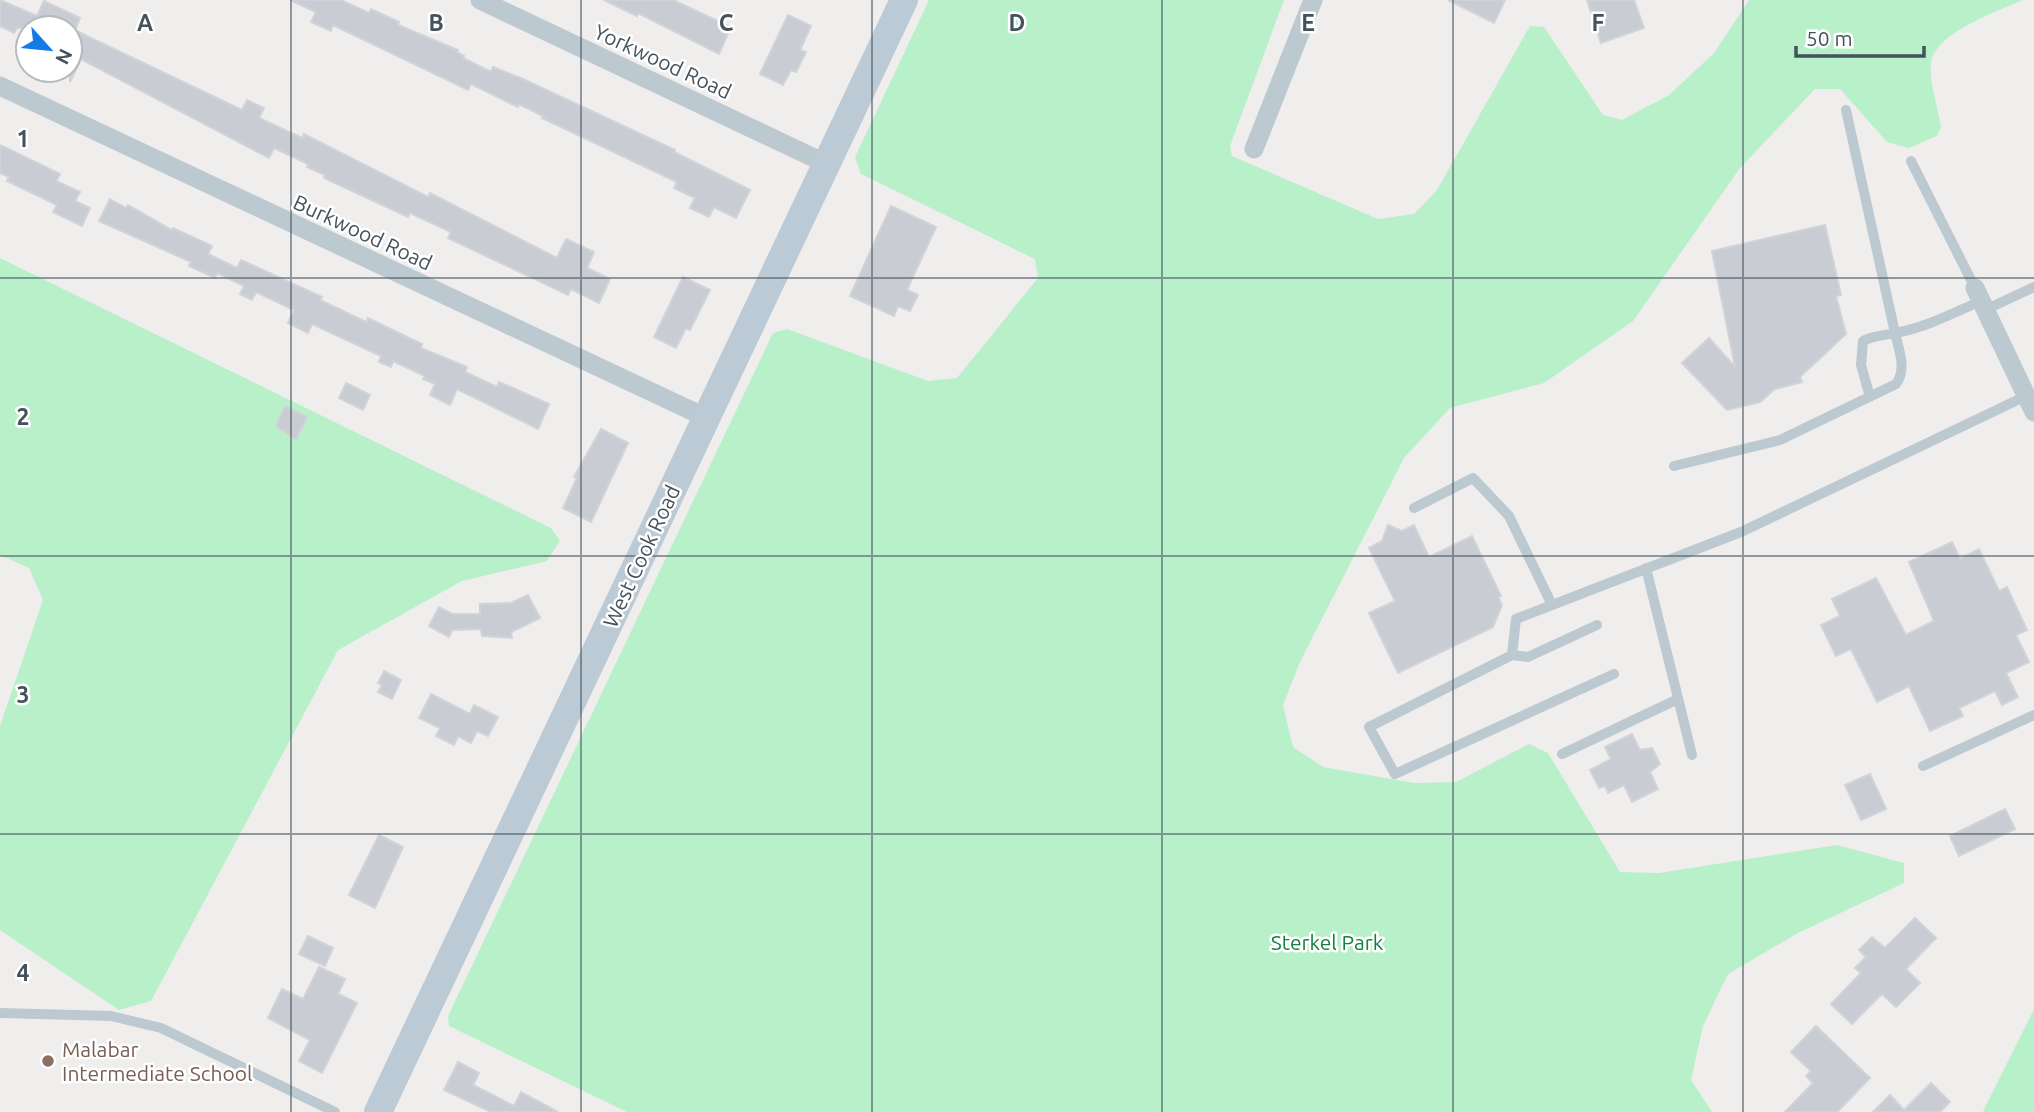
<svg xmlns="http://www.w3.org/2000/svg" width="2034" height="1112" viewBox="0 0 2034 1112" font-family="Ubuntu,sans-serif">
	<style>
		.green { fill: #b8f0ca }
		.building { fill: #c9ccd2; stroke: #d0d3d9; stroke-width: 2 }
		.lines { fill: none; stroke-linecap: round; stroke-linejoin: round }
		.service { stroke: #bcc9d0; stroke-width: 10 }
		.minor { stroke: #bcc9d0; stroke-width: 19 }
		.secondary { stroke: #bccad5; stroke-width: 28 }
		.grid { fill: none; stroke: #44525b; stroke-width: 2; stroke-opacity: 0.55 }
		.education-dot { fill: #8d6e63; stroke: #fff; stroke-width: 2.5 }
		.labels { text-anchor: middle; dominant-baseline: central; stroke-width: 5; stroke-linejoin: round; paint-order: stroke }
		.street-label { font-size: 21px; fill: #44525b; stroke: #fff }
		.park-label { font-size: 21px; fill: #137f42; stroke: #fff }
		.education-label { font-size: 21px; fill: #785e54; stroke: #fff; text-anchor: start }
		.grid-label { font-size: 23px; text-anchor: middle; font-weight: bold; fill: #44525b; stroke: #fff; stroke-width: 5; stroke-linejoin: round; paint-order: stroke }
	</style>
	<rect width="100%" height="100%" fill="#f0eded"/>
	<path class="green" d="M 929,0 L 1284,0 L 1230,146 L 1232,156 L 1378,219 L 1414,214 L 1437,190 L 1530,26 L 1544,27 L 1603,115 L 1622,120 L 1669,95 L 1714,53 L 1749,0 L 2022,0 C 1998,12 1935,32 1931,63 C 1929,82 1938,108 1941,127 L 1937,136 L 1909,148 L 1887,142 L 1840,89 L 1815,89 L 1740,168 L 1633,321 L 1544,383 L 1450,408 L 1404,458 L 1300,662 L 1283,705 L 1293,747 L 1323,767 L 1414,783 L 1456,782 L 1529,744 L 1548,753 L 1620,872 L 1659,873 L 1837,845 L 1904,863 L 1904,883 L 1798,933 L 1728,974 L 1703,1026 L 1691,1080 L 1712,1112 L 627,1112 L 449,1026 L 448,1016 L 773,333 L 787,329 L 928,381 L 957,378 L 1038,278 L 1035,259 L 861,174 L 855,157 Z
		M 0,258 L 551,528 L 560,541 L 547,561 L 462,581 L 338,650 L 151,1001 L 119,1010 L 0,930 L 0,726 L 43,600 L 29,568 L 0,555 Z
		M 2034,1009 L 2034,1112 L 1983,1112 L 1985,1107 Z"/>
	<path class="building" d="M 0,0 L 37,16 L 44,1 L 80,18 L 76,28 L 17,28 L 14,33 L 0,26 Z
		M 290,0 L 341,0 L 369,13 L 371,9 L 399,22 L 398,25 L 458,50 L 457,52 L 464,56 L 463,58 L 491,72 L 493,67 L 523,79 L 675,150 L 674,152 L 750,190 L 736,218 L 714,207 L 709,217 L 690,208 L 695,198 L 674,188 L 677,182 L 542,118 L 543,116 L 519,104 L 518,107 L 471,84 L 468,90 L 333,25 L 331,31 L 311,22 L 316,12 Z
		M 604,0 L 673,0 L 731,27 L 719,54 L 638,13 L 637,16 Z
		M 1448,0 L 1505,0 L 1494,23 Z
		M 1587,0 L 1634,0 L 1644,28 L 1601,43 Z
		M 788,15 L 811,26 L 800,50 L 806,52 L 796,72 L 791,70 L 783,85 L 760,74 Z
		M 70,28 L 242,110 L 247,100 L 264,108 L 259,118 L 302,138 L 304,134 L 428,197 L 430,193 L 557,258 L 566,239 L 594,252 L 587,268 L 610,279 L 599,303 L 571,289 L 568,295 L 448,238 L 451,232 L 410,213 L 408,217 L 324,178 L 325,175 L 307,167 L 308,164 L 274,148 L 269,158 L 81,59 L 70,82 Z
		M 0,145 L 60,174 L 56,181 L 80,192 L 75,201 L 90,208 L 82,226 L 53,212 L 57,205 L 7,181 L 9,177 L 0,173 Z
		M 110,199 L 126,208 L 128,205 L 172,230 L 173,228 L 212,246 L 208,254 L 237,268 L 241,260 L 322,297 L 320,300 L 366,322 L 368,318 L 422,344 L 421,348 L 467,367 L 465,372 L 497,387 L 499,382 L 549,404 L 538,429 L 457,389 L 450,405 L 430,395 L 435,384 L 423,379 L 425,376 L 393,361 L 391,367 L 379,362 L 381,356 L 312,324 L 308,333 L 288,323 L 294,310 L 256,292 L 252,300 L 240,294 L 244,286 L 217,273 L 215,278 L 189,266 L 191,262 L 99,221 Z
		M 891,206 L 936,227 L 907,290 L 918,295 L 910,311 L 898,306 L 894,316 L 850,296 Z
		M 1825,225 L 1841,295 L 1836,296 L 1846,334 L 1800,377 L 1802,382 L 1775,389 L 1760,402 L 1727,410 L 1682,363 L 1709,338 L 1735,367 L 1712,251 Z
		M 683,277 L 710,290 L 690,330 L 686,328 L 676,348 L 654,337 Z
		M 346,383 L 370,395 L 363,410 L 339,398 Z
		M 285,406 L 307,417 L 296,440 L 276,426 Z
		M 601,429 L 628,443 L 591,522 L 563,508 L 577,478 L 574,477 Z
		M 1388,525 L 1402,531 L 1414,525 L 1429,557 L 1472,536 L 1501,596 L 1498,597 L 1502,605 L 1493,627 L 1398,673 L 1369,613 L 1395,601 L 1369,548 L 1382,541 Z
		M 1952,542 L 1960,559 L 1979,549 L 1999,591 L 2007,587 L 2027,630 L 2016,635 L 2029,662 L 2006,673 L 2018,697 L 2002,705 L 1995,691 L 1959,708 L 1963,716 L 1930,731 L 1909,686 L 1877,702 L 1851,649 L 1836,656 L 1821,625 L 1840,616 L 1832,599 L 1876,578 L 1906,635 L 1934,621 L 1909,562 Z
		M 528,595 L 540,618 L 511,632 L 512,638 L 482,636 L 481,629 L 452,630 L 449,637 L 429,626 L 439,607 L 452,614 L 480,614 L 480,604 L 511,603 Z
		M 384,671 L 401,680 L 392,699 L 378,692 L 382,685 L 378,683 Z
		M 431,694 L 470,714 L 474,705 L 498,717 L 488,736 L 477,731 L 471,743 L 458,736 L 454,745 L 436,736 L 440,728 L 419,718 Z
		M 1632,734 L 1640,750 L 1652,748 L 1660,764 L 1650,772 L 1658,789 L 1632,802 L 1624,785 L 1608,793 L 1605,786 L 1599,788 L 1590,770 L 1611,759 L 1605,747 Z
		M 1870,774 L 1886,809 L 1861,820 L 1845,785 Z
		M 2005,809 L 2015,829 L 1959,856 L 1950,836 Z
		M 379,835 L 403,847 L 375,908 L 349,895 Z
		M 1915,918 L 1936,938 L 1906,969 L 1920,983 L 1896,1007 L 1882,994 L 1852,1024 L 1831,1004 L 1861,973 L 1855,968 L 1866,957 L 1859,950 L 1872,937 L 1885,948 Z
		M 308,936 L 333,948 L 325,966 L 299,954 Z
		M 319,967 L 345,979 L 338,994 L 357,1003 L 322,1073 L 299,1061 L 310,1040 L 268,1018 L 282,989 L 303,999 Z
		M 1816,1026 L 1870,1078 L 1837,1112 L 1785,1112 L 1813,1083 L 1806,1076 L 1811,1071 L 1791,1052 Z
		M 458,1062 L 479,1073 L 473,1085 L 514,1106 L 521,1092 L 558,1112 L 491,1112 L 444,1090 Z
		M 1931,1083 L 1950,1102 L 1940,1112 L 1873,1112 L 1890,1095 L 1904,1110 Z"/>
	<g class="lines">
		<path class="service" d="M 1911,161 L 1975,288
			M 1985,310 L 2034,287
			M 1870,397 L 1861,365 L 1863,341 C 1875,335 1883,336 1895,333 C 1925,328 1953,313 1981,301
			M 1674,466 L 1780,440 L 1896,384 C 1907,369 1899,350 1895,333 L 1846,110
			M 1414,508 L 1473,478 L 1509,516 L 1552,605
			M 1646,568 L 1692,755
			M 1512,655 L 1528,657 L 1597,625
			M 1614,674 L 1395,774 L 1369,727 L 1512,655 L 1516,619 L 1741,532 L 2026,396
			M 1562,754 L 1678,699
			M 1923,766 L 2034,715
			M 0,1013 L 111,1016 L 161,1028 L 335,1112"/>
		<path class="minor" d="M 480,0 L 827,164
			M 0,86 L 707,418
			M 1254,149 L 1313,0
			M 1975,288 L 2034,412"/>
		<path class="secondary" d="M 378,1112 L 904,0"/>
	</g>
	<path class="grid" d="M 291,0 L 291,1112M 581,0 L 581,1112M 872,0 L 872,1112M 1162,0 L 1162,1112M 1453,0 L 1453,1112M 1743,0 L 1743,1112M 0,278 L 2034,278M 0,556 L 2034,556M 0,834 L 2034,834"/>
	<circle class="education-dot" cx="48" cy="1061" r="7"/>
	<g class="labels">
		<g class="street-label">
			<text transform="translate(663 61) rotate(25)">Yorkwood Road</text>
			<text transform="translate(363 232) rotate(25)">Burkwood Road</text>
			<text transform="translate(641 556) rotate(-65)">West Cook Road</text>
		</g>
		<g class="park-label">
			<text x="1327" y="942">Sterkel Park</text>
		</g>
		<g class="education-label">
			<text x="62" y="1049">Malabar<tspan x="62" dy="24">Intermediate School</tspan></text>
		</g>
	</g>
	<g class="grid-label">
		<text x="145" y="31">A</text>
		<text x="436" y="31">B</text>
		<text x="726" y="31">C</text>
		<text x="1017" y="31">D</text>
		<text x="1308" y="31">E</text>
		<text x="1598" y="31">F</text>
		<text x="23" y="147">1</text>
		<text x="23" y="425">2</text>
		<text x="23" y="703">3</text>
		<text x="23" y="981">4</text>
	</g>
	<g transform="translate(49 49) rotate(117)"><circle r="33" fill="#ffffff" stroke="#b4babd" stroke-width="2"/>
	<path d="M0-5L12 26L0 18L-12 26Z" fill="#127be5"/>
	<text y="-10" font-size="19" font-weight="bold" text-anchor="middle" fill="#44525b">N</text>
	</g>
	<path d="M1796 46v10h128v-10" fill="none" stroke="#44525b" stroke-width="3.5"/>
	<text x="1806" y="46" font-size="21" fill="#44525b" stroke="#ffffff" stroke-width="5" paint-order="stroke">50 m</text>
</svg>
